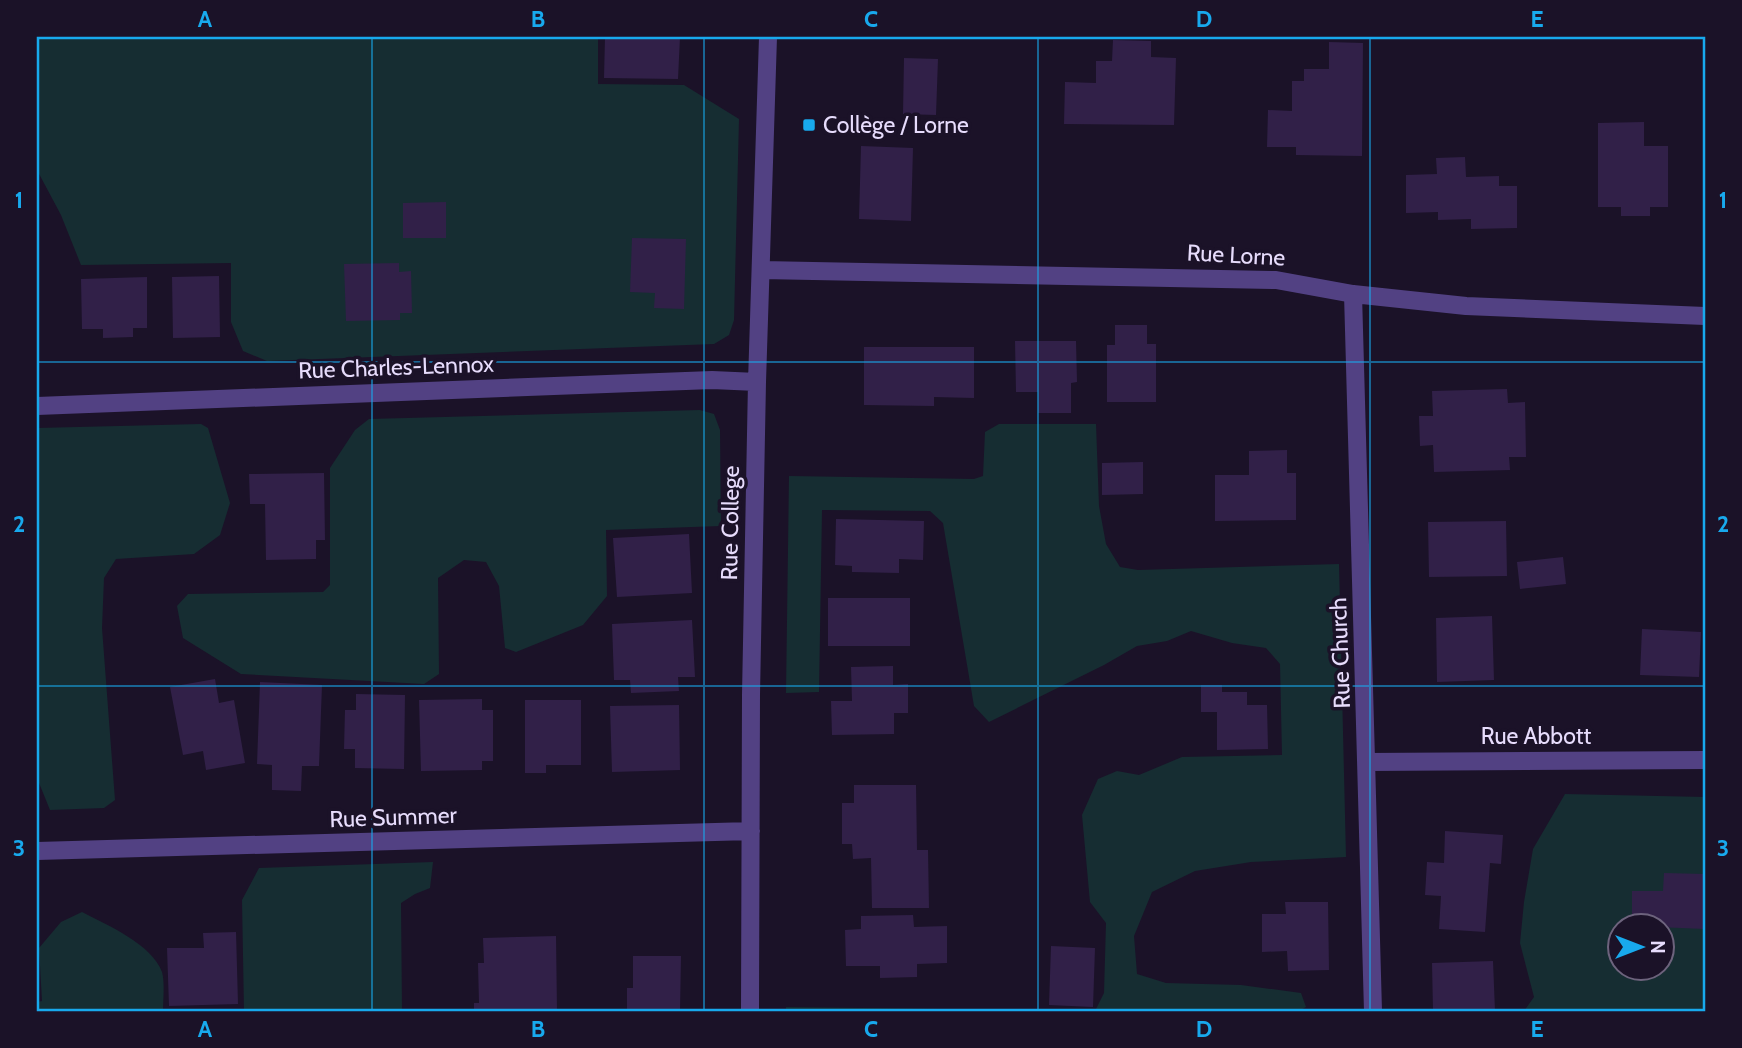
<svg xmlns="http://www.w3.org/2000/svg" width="1742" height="1048" viewBox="0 0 1742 1048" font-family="Cabin,sans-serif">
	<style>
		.green { fill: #162d32; fill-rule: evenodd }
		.building { fill: #312048 }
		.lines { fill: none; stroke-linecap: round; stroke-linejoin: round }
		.minor { stroke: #524183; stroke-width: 18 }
		.grid { fill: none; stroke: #18a9ed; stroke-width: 2; stroke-opacity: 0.55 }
		.poi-dot { fill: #18a9ed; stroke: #1b1228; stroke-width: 2.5 }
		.labels { text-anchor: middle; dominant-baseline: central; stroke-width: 7; stroke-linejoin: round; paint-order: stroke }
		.poi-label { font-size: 23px; fill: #e7dcfc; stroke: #1b1228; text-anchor: start }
		.street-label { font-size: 23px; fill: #e7dcfc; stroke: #1b1228 }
		.neatline { fill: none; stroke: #18a9ed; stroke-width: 2.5 }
		.grid-label { font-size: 23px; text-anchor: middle; font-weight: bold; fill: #18a9ed }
	</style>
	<rect width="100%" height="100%" fill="#1b1228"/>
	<path class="green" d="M 37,37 L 598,37 L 598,84 L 684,85 L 739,119 L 734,320 L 729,335 L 714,344 L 267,361 L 243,351 L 231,322 L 231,263 L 81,265 L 61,215 L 37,170 Z
		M 700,410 L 714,414 L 720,430 L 721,526 L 606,530 L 607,596 L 583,625 L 516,652 L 505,648 L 499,586 L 486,562 L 464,560 L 438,578 L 439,674 L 424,684 L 241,674 L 183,638 L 177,606 L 188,594 L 323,592 L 330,585 L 330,468 L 355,430 L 369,419 Z
		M 201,424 L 208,428 L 230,503 L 220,535 L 194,554 L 116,559 L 104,578 L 102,628 L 115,800 L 104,808 L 50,810 L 37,778 L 37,428 Z
		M 999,424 L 1096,424 L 1099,506 L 1106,544 L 1120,567 L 1138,570 L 1339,564 L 1346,857 L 1251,862 L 1195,871 L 1152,892 L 1134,936 L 1137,974 L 1166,983 L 1241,985 L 1301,993 L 1306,1007 L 1299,1011 L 786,1011 L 786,1007 L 1095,1011 L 1104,993 L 1106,923 L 1090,902 L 1082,815 L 1098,779 L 1117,771 L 1139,775 L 1182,757 L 1282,755 L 1280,664 L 1266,648 L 1232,643 L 1191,631 L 1167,641 L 1137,646 L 1104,665 L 989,722 L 974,706 L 943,523 L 930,511 L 822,510 L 819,692 L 786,693 L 789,476 L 974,479 L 983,476 L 985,432 Z
		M 1565,794 L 1705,797 L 1705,1011 L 1524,1011 L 1534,997 L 1520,943 L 1524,902 L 1533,849 ZM 1620,926 L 1662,926 L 1662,968 L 1620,968 Z
		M 433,862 L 430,888 L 415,894 L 401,903 L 402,1011 L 244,1011 L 242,900 L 259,868 Z
		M 82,912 C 107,925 152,944 162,972 C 165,983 163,1000 163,1011 L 37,1011 L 37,1002 L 42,1001 L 39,948 L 61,922 Z"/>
	<path class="building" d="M 605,37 L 680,37 L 678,79 L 604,78 Z
		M 1113,40 L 1151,41 L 1151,57 L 1176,58 L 1174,125 L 1064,124 L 1065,82 L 1096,83 L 1096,61 L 1112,61 Z
		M 1329,42 L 1363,43 L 1362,156 L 1296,155 L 1296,147 L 1267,147 L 1268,110 L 1292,111 L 1292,81 L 1304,81 L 1304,69 L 1329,69 Z
		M 904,58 L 938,59 L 936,115 L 903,114 Z
		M 1644,122 L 1644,146 L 1668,146 L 1668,207 L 1650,207 L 1650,216 L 1621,216 L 1621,207 L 1598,207 L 1598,123 Z
		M 861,146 L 913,148 L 911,221 L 859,219 Z
		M 1465,157 L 1466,177 L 1499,176 L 1499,186 L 1517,186 L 1517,228 L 1471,229 L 1471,219 L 1438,220 L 1438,212 L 1406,213 L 1406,175 L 1437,174 L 1436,158 Z
		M 446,202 L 446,238 L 403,238 L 403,203 Z
		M 632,238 L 686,239 L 684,309 L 654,308 L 655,293 L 630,292 Z
		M 399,263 L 399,272 L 411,271 L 412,313 L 400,313 L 400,320 L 346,321 L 344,264 Z
		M 219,276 L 220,337 L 173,338 L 172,277 Z
		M 147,277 L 147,328 L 133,328 L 133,337 L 103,338 L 103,329 L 82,329 L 81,279 Z
		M 1115,325 L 1147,325 L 1147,344 L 1156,344 L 1156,402 L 1107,402 L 1107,345 L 1115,345 Z
		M 1015,341 L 1076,341 L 1077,382 L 1071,383 L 1071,413 L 1038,413 L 1038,392 L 1016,392 Z
		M 864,347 L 974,347 L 974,398 L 934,397 L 934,406 L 864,405 Z
		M 1507,389 L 1508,403 L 1525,402 L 1526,457 L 1509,457 L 1510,470 L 1434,472 L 1433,445 L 1420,446 L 1419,416 L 1433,416 L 1432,391 Z
		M 1287,450 L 1287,473 L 1296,473 L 1296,520 L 1215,521 L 1215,475 L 1249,475 L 1249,451 Z
		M 1143,462 L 1143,494 L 1102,495 L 1102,463 Z
		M 324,473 L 325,540 L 316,540 L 316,559 L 266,560 L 265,504 L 250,504 L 249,474 Z
		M 836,519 L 924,521 L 923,560 L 899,559 L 899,573 L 852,572 L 852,566 L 835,565 Z
		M 1506,521 L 1507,576 L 1429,577 L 1428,522 Z
		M 689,534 L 692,593 L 617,597 L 613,538 Z
		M 1563,557 L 1566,584 L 1520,589 L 1517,562 Z
		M 828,598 L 910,598 L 910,646 L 828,646 Z
		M 1492,616 L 1494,680 L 1437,682 L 1436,618 Z
		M 692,620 L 695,677 L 678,677 L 679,691 L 631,693 L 630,680 L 614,680 L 612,624 Z
		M 1642,629 L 1701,632 L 1699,677 L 1640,675 Z
		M 893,666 L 893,685 L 908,684 L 908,713 L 894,713 L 894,734 L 832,735 L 831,701 L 852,701 L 851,667 Z
		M 215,679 L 219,703 L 234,700 L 245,763 L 206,770 L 203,751 L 183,755 L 170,687 Z
		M 260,682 L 322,685 L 319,766 L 302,766 L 301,791 L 272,790 L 272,765 L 257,764 Z
		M 1201,685 L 1222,685 L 1222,692 L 1247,692 L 1247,705 L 1267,705 L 1268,749 L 1217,750 L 1217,712 L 1201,712 Z
		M 356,694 L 405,695 L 404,769 L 355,768 L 355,749 L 344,749 L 345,710 L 356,710 Z
		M 482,699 L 482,710 L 493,710 L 493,761 L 482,761 L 482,770 L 421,771 L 419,700 Z
		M 525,700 L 581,700 L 581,765 L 546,765 L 546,773 L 525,773 Z
		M 679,705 L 680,770 L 612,772 L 610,706 Z
		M 854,785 L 916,785 L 917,850 L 928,850 L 929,908 L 872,908 L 871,858 L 853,859 L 852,844 L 842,844 L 842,803 L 854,803 Z
		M 1445,831 L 1503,835 L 1501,864 L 1490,863 L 1485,932 L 1439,929 L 1441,896 L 1425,895 L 1427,862 L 1444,863 Z
		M 1664,873 L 1705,874 L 1705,929 L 1632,926 L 1632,891 L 1663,891 Z
		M 1285,902 L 1328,902 L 1329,970 L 1288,971 L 1287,951 L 1262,952 L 1262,914 L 1286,914 Z
		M 913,915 L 914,927 L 947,926 L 947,963 L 917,964 L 917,977 L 880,978 L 880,966 L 846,966 L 845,930 L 861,929 L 861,916 Z
		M 236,932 L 238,1004 L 169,1006 L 167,948 L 204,948 L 203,933 Z
		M 556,936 L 557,1011 L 474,1011 L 474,1003 L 479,1003 L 478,963 L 484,963 L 483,938 Z
		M 1051,946 L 1095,948 L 1093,1007 L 1049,1005 Z
		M 633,956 L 681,956 L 680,1011 L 627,1011 L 627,988 L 633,988 Z
		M 1493,961 L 1495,1011 L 1433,1011 L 1432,963 Z"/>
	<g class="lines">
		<path class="minor" d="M 762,270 L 1276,280 L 1353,294 L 1466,306 L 1705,316
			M 1353,294 L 1373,1011
			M 37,406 L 712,380 L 757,382
			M 1367,762 L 1705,760
			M 37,851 L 751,831
			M 750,1011 L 751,695 L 757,382 L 768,37"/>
	</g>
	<path class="grid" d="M 372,37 L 372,1011M 704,37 L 704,1011M 1038,37 L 1038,1011M 1370,37 L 1370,1011M 37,362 L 1705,362M 37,686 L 1705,686"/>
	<rect class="poi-dot" x="802" y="118" width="14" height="14" rx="3.5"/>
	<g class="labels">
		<g class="poi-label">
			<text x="823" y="125">Collège / Lorne</text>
		</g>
		<g class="street-label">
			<text transform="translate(1236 255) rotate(3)">Rue Lorne</text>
			<text transform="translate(396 367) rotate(-2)">Rue Charles-Lennox</text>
			<text transform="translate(730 523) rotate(-89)">Rue College</text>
			<text transform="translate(1340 653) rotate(-92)">Rue Church</text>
			<text x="1536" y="736">Rue Abbott</text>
			<text transform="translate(393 817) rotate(-2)">Rue Summer</text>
		</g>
	</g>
	<rect width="1742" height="1048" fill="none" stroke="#1b1228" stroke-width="77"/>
	<g transform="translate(1641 947) rotate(90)"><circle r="33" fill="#1b1228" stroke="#6d637d" stroke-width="2"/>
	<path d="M0-5L12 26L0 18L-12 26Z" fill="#18a9ed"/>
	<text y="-10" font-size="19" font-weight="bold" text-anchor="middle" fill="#e7dcfc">N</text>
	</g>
	<rect x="38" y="38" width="1666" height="972" class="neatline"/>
	<g class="grid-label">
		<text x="205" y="27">A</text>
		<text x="538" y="27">B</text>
		<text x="871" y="27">C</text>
		<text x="1204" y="27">D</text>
		<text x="1537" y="27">E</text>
		<text x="19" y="208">1</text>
		<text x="1723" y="208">1</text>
		<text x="19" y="532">2</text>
		<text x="1723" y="532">2</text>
		<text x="19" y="856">3</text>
		<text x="1723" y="856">3</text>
		<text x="205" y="1037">A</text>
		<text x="538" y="1037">B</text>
		<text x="871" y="1037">C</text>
		<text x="1204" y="1037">D</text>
		<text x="1537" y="1037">E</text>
	</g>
</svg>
